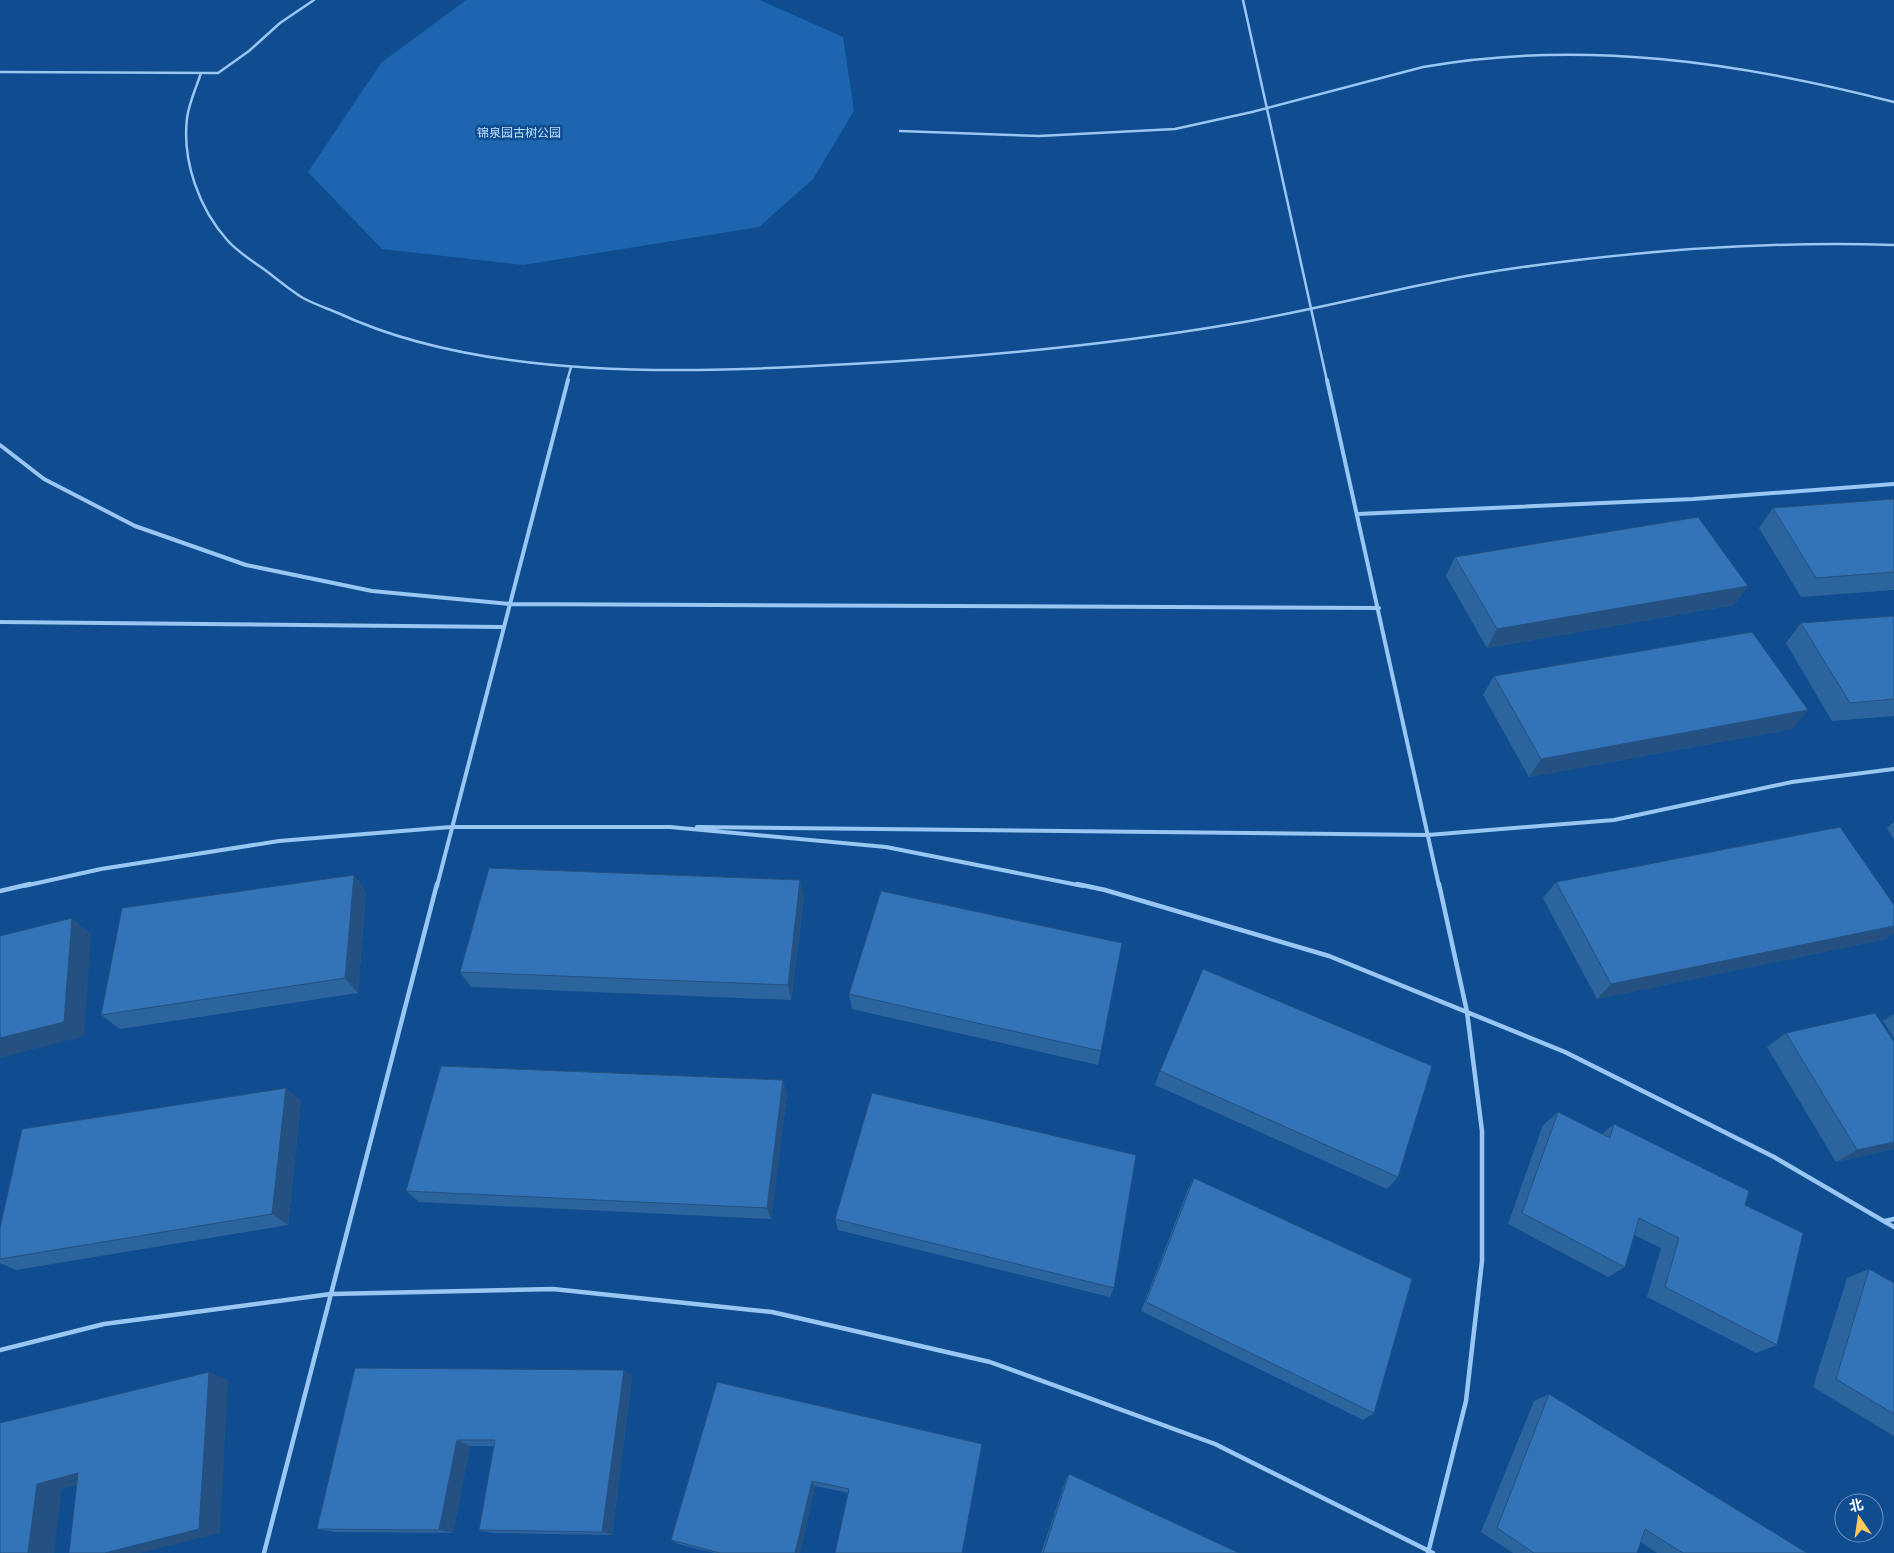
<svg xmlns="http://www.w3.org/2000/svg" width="1894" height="1553" viewBox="0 0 1894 1553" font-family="Quicksand,'Noto Sans SC',sans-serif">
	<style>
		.green { fill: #1d65ae }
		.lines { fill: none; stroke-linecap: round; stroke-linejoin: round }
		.lane-far2 { stroke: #99c6f3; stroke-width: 2.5 }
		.lane-far1 { stroke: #99c6f3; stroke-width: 4 }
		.lane { stroke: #99c6f3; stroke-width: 4.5 }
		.wall { fill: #2c649e }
		.shaded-wall { fill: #245181 }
		.building { fill: #3374b8; stroke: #245181 }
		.labels { text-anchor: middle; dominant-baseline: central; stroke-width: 5; stroke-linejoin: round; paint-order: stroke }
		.far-park-label { font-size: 12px; fill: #c0dffe; stroke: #0f4d90 }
	</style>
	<rect width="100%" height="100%" fill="#0f4d90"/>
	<path class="green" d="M 466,0 L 760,0 L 843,37 L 854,111 L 813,179 L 759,227 L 523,265 L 382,249 L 308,172 L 381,63 Z"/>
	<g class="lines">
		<path class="lane-far2" d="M 1243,0 L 1327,381
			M 0,72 L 218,73 L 249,51 L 280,23 L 314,0
			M 201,73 C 196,88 189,103 187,118 C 182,161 199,209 228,241 C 238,252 252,261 265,270 C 277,279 290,290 303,298 C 314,304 326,308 338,313 C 486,382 691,373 851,364 C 981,357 1110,345 1238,323 C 1331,307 1422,281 1516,268 C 1642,250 1767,241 1894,245
			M 900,131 L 1039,136 L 1175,129 L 1252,112 L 1423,67 C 1582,39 1739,62 1894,102
			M 567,381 L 571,367"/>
		<path class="lane-far1" d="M 1327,380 L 1439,886
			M 0,445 L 44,479 L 135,526 L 246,565 L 372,591 L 510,604 L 1379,608
			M 1357,514 L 1693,499 L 1894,484
			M 0,622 L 503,627
			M 697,827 L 1428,835 L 1614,820 L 1792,782 L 1894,769
			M 24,886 L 101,869 L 279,841 L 451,827 L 670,827 L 886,847 L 1083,886
			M 437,886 L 568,380"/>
		<path class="lane" d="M 1077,884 L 1105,890 L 1329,956 L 1565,1052 L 1774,1157 L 1894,1227
			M 0,891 L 30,884
			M 1885,1221 L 1894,1219
			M 0,1350 L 104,1324 L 331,1294 L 553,1289 L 772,1312 L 990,1362 L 1215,1444 L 1433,1553
			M 264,1553 L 437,884
			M 1428,1553 L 1466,1401 L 1482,1261 L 1482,1131 L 1467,1012 L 1439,884"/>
	</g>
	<path class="wall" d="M 1894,499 L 1894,590 L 1801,597 L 1759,528 L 1773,508 Z
		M 1455,557 L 1748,586 L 1734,605 L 1487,648 L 1446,576 Z
		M 1894,616 L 1894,716 L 1832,721 L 1786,643 L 1801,623 Z
		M 1494,676 L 1808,710 L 1792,729 L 1529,777 L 1483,695 Z
		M 1894,822 L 1894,840 L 1887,828 Z
		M 354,875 L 366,892 L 358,993 L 120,1029 L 101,1015 Z
		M 1556,882 L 1886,939 L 1597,999 L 1543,898 Z
		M 804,897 L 791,1000 L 471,987 L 460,972 Z
		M 849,994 L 1101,1051 L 1098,1065 L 852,1009 Z
		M 1894,1014 L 1894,1038 L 1883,1021 Z
		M 1786,1033 L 1894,1042 L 1894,1149 L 1836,1162 L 1767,1047 Z
		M 1160,1071 L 1398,1177 L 1387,1189 L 1155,1085 Z
		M 783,1080 L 787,1094 L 771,1219 L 419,1202 L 406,1191 Z
		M 286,1088 L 301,1101 L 288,1225 L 16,1270 L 0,1263 L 0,1228 Z
		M 1558,1112 L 1602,1134 L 1614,1124 L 1745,1205 L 1777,1345 L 1756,1353 L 1647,1297 L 1661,1248 L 1634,1235 L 1625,1267 L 1608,1277 L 1508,1224 L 1543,1125 Z
		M 1194,1178 L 1374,1413 L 1363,1420 L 1141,1311 L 1188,1189 Z
		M 835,1219 L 1114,1288 L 1110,1297 L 838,1230 Z
		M 1869,1269 L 1894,1283 L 1894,1436 L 1813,1387 L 1847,1278 Z
		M 355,1368 L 632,1377 L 612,1535 L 492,1533 L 479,1530 L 494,1446 L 470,1446 L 453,1533 L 334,1532 L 317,1529 Z
		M 717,1382 L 982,1444 L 849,1493 L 815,1486 L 800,1553 L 715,1553 L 678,1544 L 671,1540 Z
		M 1549,1394 L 1807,1553 L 1657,1553 L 1640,1542 L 1637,1553 L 1513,1553 L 1481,1532 L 1534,1401 Z
		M 1069,1474 L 1239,1553 L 1041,1553 L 1066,1479 Z"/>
	<path class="shaded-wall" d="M 1748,586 L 1734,605 L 1487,648 L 1497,629 Z
		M 1808,710 L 1792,729 L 1529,777 L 1541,759 Z
		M 354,875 L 366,892 L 358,993 L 345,978 Z
		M 800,880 L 804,897 L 791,1000 L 788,985 Z
		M 72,918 L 91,934 L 84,1036 L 0,1058 L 0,1038 Z
		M 1894,926 L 1894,933 L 1886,939 L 1597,999 L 1611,984 Z
		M 783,1080 L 787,1094 L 771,1219 L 767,1208 Z
		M 286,1088 L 301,1101 L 288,1225 L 272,1214 Z
		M 1894,1142 L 1894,1149 L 1836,1162 L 1857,1150 Z
		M 624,1370 L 632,1377 L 612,1535 L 602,1532 Z
		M 209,1372 L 228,1380 L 220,1533 L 140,1553 L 105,1553 Z
		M 457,1440 L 470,1446 L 453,1533 L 439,1530 Z
		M 78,1473 L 101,1478 L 62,1489 L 54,1553 L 28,1553 L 37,1484 Z
		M 812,1481 L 815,1486 L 800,1553 L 795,1553 Z"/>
	<path class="building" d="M 1894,499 L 1894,572 L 1816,578 L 1773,508 Z
		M 1698,517 L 1748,586 L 1497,629 L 1455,557 Z
		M 1894,616 L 1894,699 L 1850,703 L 1801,623 Z
		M 1752,632 L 1808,710 L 1541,759 L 1494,676 Z
		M 1840,827 L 1894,905 L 1894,926 L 1611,984 L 1556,882 Z
		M 489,868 L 800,880 L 788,985 L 460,972 Z
		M 354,875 L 345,978 L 101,1015 L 122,908 Z
		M 881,891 L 1122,943 L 1101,1051 L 849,994 Z
		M 72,918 L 64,1022 L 0,1038 L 0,936 Z
		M 1203,969 L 1432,1066 L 1398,1177 L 1160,1071 Z
		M 1875,1013 L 1894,1042 L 1894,1142 L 1857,1150 L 1786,1033 Z
		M 441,1066 L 783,1080 L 767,1208 L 406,1191 Z
		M 286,1088 L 272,1214 L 0,1259 L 0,1228 L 22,1129 Z
		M 872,1093 L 1136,1155 L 1114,1288 L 835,1219 Z
		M 1558,1112 L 1610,1138 L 1614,1124 L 1749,1191 L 1745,1205 L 1803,1233 L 1777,1345 L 1665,1287 L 1679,1238 L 1639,1218 L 1625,1267 L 1522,1213 Z
		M 1194,1178 L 1412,1279 L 1374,1413 L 1146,1302 Z
		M 1869,1269 L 1894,1283 L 1894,1414 L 1836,1379 Z
		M 355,1368 L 624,1370 L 602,1532 L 479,1530 L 495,1440 L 457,1440 L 439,1530 L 317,1529 Z
		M 209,1372 L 199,1529 L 105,1553 L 69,1553 L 78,1473 L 37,1484 L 28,1553 L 0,1553 L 0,1423 Z
		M 717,1382 L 982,1444 L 962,1553 L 835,1553 L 849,1489 L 812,1481 L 795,1553 L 720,1553 L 671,1540 Z
		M 1549,1394 L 1807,1553 L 1683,1553 L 1645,1529 L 1637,1553 L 1534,1553 L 1497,1528 Z
		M 1069,1474 L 1239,1553 L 1043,1553 Z"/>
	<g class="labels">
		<g class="far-park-label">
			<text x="519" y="132">锦泉园古树公园</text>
		</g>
	</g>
	<g transform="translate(1859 1518) rotate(347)"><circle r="24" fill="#0f4d90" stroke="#6f94bc"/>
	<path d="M0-4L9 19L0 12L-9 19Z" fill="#ffc95b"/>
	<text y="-8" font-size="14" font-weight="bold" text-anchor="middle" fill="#ffffff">北</text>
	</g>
</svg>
